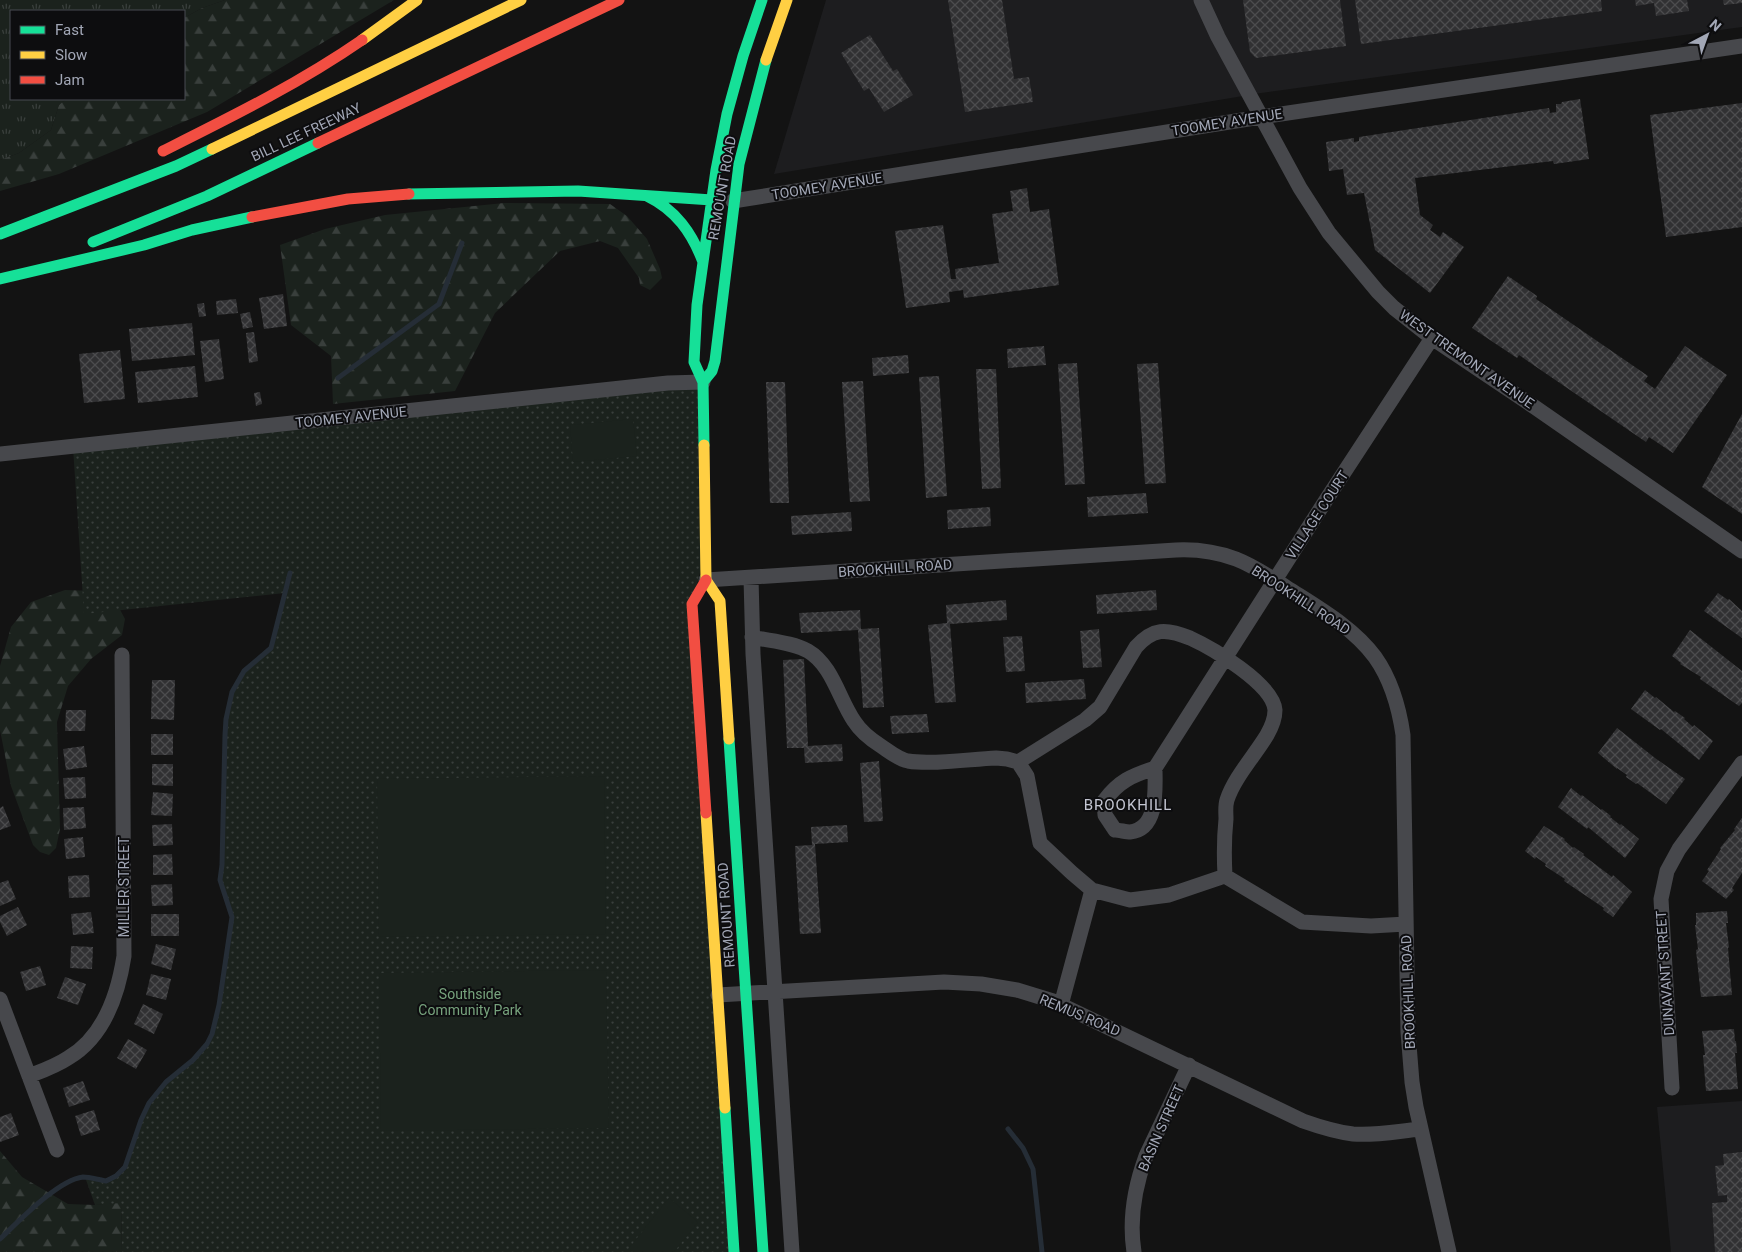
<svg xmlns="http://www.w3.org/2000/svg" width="1742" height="1252" viewBox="0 0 1742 1252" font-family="Roboto,sans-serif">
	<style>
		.built { fill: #1d1d1f }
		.grass { fill: url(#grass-tufts) }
		.forest { fill: url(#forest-firs) }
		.park { fill: url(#park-dots) }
		.pitch { fill: #1b221d }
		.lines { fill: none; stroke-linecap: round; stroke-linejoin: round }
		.stream { stroke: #252d36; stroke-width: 5 }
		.building { fill: url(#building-cross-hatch) }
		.street { stroke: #47484c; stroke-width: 15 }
		.fast { stroke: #16e098; stroke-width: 11 }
		.slow { stroke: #ffcf43; stroke-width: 11 }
		.jam { stroke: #f24e42; stroke-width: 11 }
		.labels { text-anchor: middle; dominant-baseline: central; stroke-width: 4; stroke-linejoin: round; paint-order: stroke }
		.street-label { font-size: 14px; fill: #a2a7b6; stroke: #0d0d0f }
		.park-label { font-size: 14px; fill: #77a37d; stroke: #0d0d0f }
		.neighbourhood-label { font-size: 15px; letter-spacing: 1px; fill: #c4c6d2; stroke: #0d0d0f }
	</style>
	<defs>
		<pattern id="grass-tufts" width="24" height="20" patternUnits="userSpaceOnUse" patternTransform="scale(1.25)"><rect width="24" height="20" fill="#1b221d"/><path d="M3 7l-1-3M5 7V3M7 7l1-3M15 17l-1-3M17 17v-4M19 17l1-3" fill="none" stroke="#393f3c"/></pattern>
		<pattern id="forest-firs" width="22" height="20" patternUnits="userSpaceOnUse" patternTransform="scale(1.25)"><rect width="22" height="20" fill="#1b221d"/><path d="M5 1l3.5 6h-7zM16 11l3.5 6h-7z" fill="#393f3c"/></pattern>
		<pattern id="park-dots" width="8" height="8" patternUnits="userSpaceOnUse" patternTransform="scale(1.25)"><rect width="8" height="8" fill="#1b221d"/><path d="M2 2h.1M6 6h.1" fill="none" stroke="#393f3c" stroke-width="1.8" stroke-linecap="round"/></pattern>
		<pattern id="building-cross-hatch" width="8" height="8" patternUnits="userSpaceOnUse" patternTransform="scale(1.25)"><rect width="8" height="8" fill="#313133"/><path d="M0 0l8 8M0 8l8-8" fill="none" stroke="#4c4c4e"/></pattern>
	</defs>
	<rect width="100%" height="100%" fill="#131313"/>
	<path class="built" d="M 826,0 L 1742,0 L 1742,27 L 1261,93 L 774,174 Z
		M 1742,1101 L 1742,1252 L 1671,1252 L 1657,1107 Z"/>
	<path class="grass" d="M 0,0 L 225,0 L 202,8 L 184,18 L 184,11 L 11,11 L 11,99 L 66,99 L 59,105 L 51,130 L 19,153 L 0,160 Z"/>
	<path class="forest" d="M 225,0 L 394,0 L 207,112 L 59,174 L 0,191 L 0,160 L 19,153 L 51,130 L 59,105 L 66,99 L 184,99 L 184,18 L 202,8 Z
		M 504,203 L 610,204 L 627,216 L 647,239 L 660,269 L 662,278 L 650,290 L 640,285 L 639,278 L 618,248 L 600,241 L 560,251 L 495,313 L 455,391 L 333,404 L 331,356 L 291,325 L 280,245 L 325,229 L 385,215 Z
		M 65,590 L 97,591 L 117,604 L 125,619 L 122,635 L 91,659 L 68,686 L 57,722 L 60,829 L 56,848 L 49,855 L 40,852 L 33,845 L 11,786 L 0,730 L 0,666 L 11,627 L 31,602 Z
		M 0,1151 L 22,1177 L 68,1204 L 95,1205 L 121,1202 L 122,1252 L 0,1252 Z"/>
	<path class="park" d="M 703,382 L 705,553 L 692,604 L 734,1252 L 122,1252 L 121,1203 L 95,1205 L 85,1177 L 106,1181 L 116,1176 L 125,1167 L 141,1120 L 149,1103 L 166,1083 L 193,1060 L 207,1044 L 212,1034 L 219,1005 L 232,917 L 220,880 L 222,865 L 225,735 L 226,719 L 232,692 L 244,671 L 271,648 L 285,593 L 84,614 L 73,447 Z"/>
	<path class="pitch" d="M 633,419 L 637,456 L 573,462 L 570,425 Z
		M 604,776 L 606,934 L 379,937 L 377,779 Z
		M 606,970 L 609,1128 L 381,1131 L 379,973 Z
		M 669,1198 L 698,1222 L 674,1252 L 633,1252 L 629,1248 Z"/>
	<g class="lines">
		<path class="stream" d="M 338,378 L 439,304 L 462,243
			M 1008,1129 L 1023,1148 L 1033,1169 L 1042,1252
			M 0,1239 C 19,1221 58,1180 83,1177 C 90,1177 99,1180 106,1181 L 116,1176 L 125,1167 L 141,1120 L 149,1103 L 166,1082 L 193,1060 L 207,1044 L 212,1034 L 219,1005 L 232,917 L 220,880 L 222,865 L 225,735 L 226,719 L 232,692 L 244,671 L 271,648 L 290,573"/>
	</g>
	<path class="building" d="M 948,0 L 1002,0 L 1014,79 L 1029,77 L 1033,102 L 965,112 Z
		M 1243,0 L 1340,0 L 1346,46 L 1256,58 L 1250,52 Z
		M 1355,0 L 1601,0 L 1602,11 L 1361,44 Z
		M 1635,0 L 1687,0 L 1689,11 L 1656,16 L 1654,3 L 1636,6 Z
		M 1723,0 L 1742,0 L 1742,3 L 1724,5 Z
		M 870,35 L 893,71 L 897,69 L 913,95 L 884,112 L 869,88 L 864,91 L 841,53 Z
		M 1580,99 L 1589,159 L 1554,164 L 1553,161 L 1415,178 L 1420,215 L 1433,225 L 1430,230 L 1440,237 L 1443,232 L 1464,247 L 1430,293 L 1375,250 L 1364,193 L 1347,195 L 1343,169 L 1329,171 L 1326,142 L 1354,138 L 1354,142 L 1359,141 L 1359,137 L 1549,108 L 1550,113 L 1556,112 L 1556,104 L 1561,104 L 1562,102 Z
		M 1742,103 L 1742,227 L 1666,237 L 1650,115 Z
		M 1027,188 L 1030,212 L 1049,209 L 1059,285 L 964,298 L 963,290 L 949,292 L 950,302 L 906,308 L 895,231 L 943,225 L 951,279 L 956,279 L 955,269 L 999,263 L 992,214 L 1013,211 L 1010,191 Z
		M 1508,276 L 1537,296 L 1536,299 L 1648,376 L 1644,381 L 1655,389 L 1685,346 L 1727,375 L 1673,453 L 1649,437 L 1646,442 L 1519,355 L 1517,358 L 1472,328 Z
		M 283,294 L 287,326 L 264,329 L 259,298 Z
		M 236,299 L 238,313 L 217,315 L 216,301 Z
		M 204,303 L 206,316 L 199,317 L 197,304 Z
		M 250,312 L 253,327 L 243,329 L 240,314 Z
		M 192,323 L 195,355 L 132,361 L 129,329 Z
		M 254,332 L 258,361 L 249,363 L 246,333 Z
		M 219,339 L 224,379 L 205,382 L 200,341 Z
		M 1044,346 L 1046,365 L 1008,368 L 1007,349 Z
		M 120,350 L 125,399 L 84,403 L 79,354 Z
		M 908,355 L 909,373 L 873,376 L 872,358 Z
		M 1077,363 L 1085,484 L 1065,485 L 1058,364 Z
		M 1158,363 L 1166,483 L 1145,484 L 1137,364 Z
		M 195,366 L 198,397 L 138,403 L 135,372 Z
		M 976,369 L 996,369 L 1001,488 L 982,489 Z
		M 939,376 L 947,496 L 926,498 L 919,377 Z
		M 863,381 L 870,501 L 850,502 L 842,382 Z
		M 766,382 L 785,382 L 789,503 L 770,503 Z
		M 260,392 L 262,404 L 256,406 L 254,393 Z
		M 1742,414 L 1742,514 L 1702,487 Z
		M 1146,493 L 1148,513 L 1088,517 L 1087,497 Z
		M 990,507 L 991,526 L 948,529 L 947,510 Z
		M 851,512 L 852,531 L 792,535 L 791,516 Z
		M 1156,590 L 1157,610 L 1097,614 L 1096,595 Z
		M 1718,593 L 1728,600 L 1729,599 L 1742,611 L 1742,638 L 1704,611 Z
		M 1006,600 L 1007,620 L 950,624 L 956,702 L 935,703 L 928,625 L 947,623 L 946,605 Z
		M 860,610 L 861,629 L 879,628 L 884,707 L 863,708 L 858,630 L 801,633 L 799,613 Z
		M 1099,629 L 1102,667 L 1083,668 L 1080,631 Z
		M 1690,630 L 1742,671 L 1742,703 L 1739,706 L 1700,679 L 1701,677 L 1680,664 L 1681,663 L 1672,656 Z
		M 1022,636 L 1025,671 L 1006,672 L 1003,637 Z
		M 804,659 L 808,746 L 842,744 L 843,761 L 805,763 L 804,748 L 787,748 L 783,660 Z
		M 1084,679 L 1086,699 L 1026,703 L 1025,683 Z
		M 152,680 L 175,680 L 174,720 L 151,719 Z
		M 1645,690 L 1655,698 L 1656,697 L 1674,712 L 1675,711 L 1685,718 L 1684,719 L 1693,727 L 1694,725 L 1713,741 L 1699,760 L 1661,729 L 1660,730 L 1631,709 Z
		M 66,710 L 86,710 L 85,731 L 65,731 Z
		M 927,714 L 929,732 L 892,734 L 890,716 Z
		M 1617,728 L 1655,758 L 1685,779 L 1666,804 L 1637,783 L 1636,784 L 1626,777 L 1627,775 L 1617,768 L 1617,769 L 1598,753 Z
		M 151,734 L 173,734 L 173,755 L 151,755 Z
		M 84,746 L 87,767 L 66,770 L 63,749 Z
		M 879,761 L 883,821 L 864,822 L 860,763 Z
		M 152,764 L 173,764 L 173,786 L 152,785 Z
		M 85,777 L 86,798 L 65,799 L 63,778 Z
		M 1571,788 L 1581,796 L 1582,795 L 1601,810 L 1602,809 L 1611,816 L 1610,817 L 1620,825 L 1621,824 L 1639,839 L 1625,858 L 1588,827 L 1587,829 L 1558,807 Z
		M 153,792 L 173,794 L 172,816 L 151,815 Z
		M 3,806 L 11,826 L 0,830 L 0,808 Z
		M 84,807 L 86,828 L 64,830 L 63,808 Z
		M 1742,818 L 1742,873 L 1732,888 L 1734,890 L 1726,899 L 1702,881 L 1709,871 L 1707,870 L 1721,849 L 1720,848 L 1735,830 L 1734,829 Z
		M 172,824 L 173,845 L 153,846 L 152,825 Z
		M 847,825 L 848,842 L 815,844 L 821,933 L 800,934 L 795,846 L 812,845 L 811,827 Z
		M 1544,826 L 1565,839 L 1564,840 L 1573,848 L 1574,847 L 1584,854 L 1583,855 L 1612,877 L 1613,875 L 1632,892 L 1613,917 L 1603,910 L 1604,908 L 1564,881 L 1565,879 L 1545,866 L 1546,864 L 1536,857 L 1535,859 L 1525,851 Z
		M 83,837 L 85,857 L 66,859 L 64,839 Z
		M 172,854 L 173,875 L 153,875 L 153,855 Z
		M 89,875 L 90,897 L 69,898 L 68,876 Z
		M 8,880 L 16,899 L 0,906 L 0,883 Z
		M 172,884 L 173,905 L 152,906 L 151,885 Z
		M 18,907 L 27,925 L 7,936 L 0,922 L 0,916 Z
		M 1727,911 L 1728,923 L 1726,923 L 1729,947 L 1728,948 L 1732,995 L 1701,997 L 1696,950 L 1698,949 L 1695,925 L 1696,925 L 1696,913 Z
		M 91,912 L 94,933 L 73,935 L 71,914 Z
		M 151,914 L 179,914 L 179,936 L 151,936 Z
		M 156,944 L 176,949 L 171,970 L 151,964 Z
		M 71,946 L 93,947 L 92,969 L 70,968 Z
		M 40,966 L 46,985 L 26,991 L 20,972 Z
		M 151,974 L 171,979 L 166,1000 L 146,995 Z
		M 65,977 L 86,984 L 78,1005 L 57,998 Z
		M 143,1004 L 163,1014 L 154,1034 L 134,1024 Z
		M 1734,1029 L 1735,1041 L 1736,1041 L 1737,1053 L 1735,1053 L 1738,1089 L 1706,1091 L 1703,1055 L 1705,1055 L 1702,1031 Z
		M 128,1039 L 147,1050 L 136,1069 L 117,1058 Z
		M 83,1081 L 90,1100 L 69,1107 L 63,1088 Z
		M 94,1110 L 100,1130 L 81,1136 L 75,1116 Z
		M 11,1113 L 19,1135 L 0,1142 L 0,1117 Z
		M 1742,1152 L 1742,1252 L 1715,1252 L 1712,1203 L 1727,1202 L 1727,1195 L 1718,1196 L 1715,1166 L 1724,1165 L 1723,1154 Z"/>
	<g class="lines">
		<path class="street" d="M 1201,0 L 1218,37 L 1300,188 L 1329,233 L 1378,292 L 1394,308 L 1432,338 L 1536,408 L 1742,551
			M 733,201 L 1261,117 L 1742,46
			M 0,454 L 668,383 L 703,382
			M 751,578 L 753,654 L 792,1252
			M 706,580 L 1176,550 C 1197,549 1217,552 1236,559 C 1254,566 1270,577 1286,587 C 1317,607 1353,627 1375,657 C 1392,681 1399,707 1403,735 L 1408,1032 L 1412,1082 L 1416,1107 L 1449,1252
			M 752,637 C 769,641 792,642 808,651 C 832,665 839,699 854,721 C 861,732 870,739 881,746 C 890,752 898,759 908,761 C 932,765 971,759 996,758 L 1007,759 L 1018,762 L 1085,720 L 1100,707 L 1136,647 C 1153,628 1166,628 1190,638 C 1212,648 1273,684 1275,710 C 1275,718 1271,728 1267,735 C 1255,755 1234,778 1227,800 C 1225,806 1226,813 1226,819 C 1224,838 1224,857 1225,876 L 1302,922 L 1371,926 L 1406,924
			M 1018,762 L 1027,776 L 1040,843 L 1072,873 L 1092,890 L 1130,900 L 1169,895 L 1225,876
			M 1155,768 C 1155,788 1159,829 1130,832 C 1126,832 1119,830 1115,830 L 1105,815 L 1104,801 C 1119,781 1131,776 1155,768 L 1326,500 L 1432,338
			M 718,995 L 944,982 L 981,984 L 1017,990 L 1053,1001 L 1303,1121 C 1320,1127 1336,1132 1353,1134 C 1375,1136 1399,1131 1421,1129
			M 0,999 L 57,1150
			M 1061,1005 L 1092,890
			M 29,1076 C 42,1071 56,1066 68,1058 C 104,1037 118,995 124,956 L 122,655
			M 1672,1088 L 1661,899 L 1667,871 L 1679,849 L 1742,763
			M 1134,1252 C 1129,1220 1135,1186 1146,1156 L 1189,1065"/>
		<path class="fast" d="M 409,194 L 578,191 L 712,200
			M 647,196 C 676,210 692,233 703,262
			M 0,234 L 176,166 L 212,149
			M 93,242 L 207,196 L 318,143
			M 0,279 L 144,245 L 192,230 L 252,217
			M 703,382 L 712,371 L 715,361 L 739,164 L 766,60
			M 704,445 L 703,382 L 694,362 L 697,305 L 716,170 L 727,114 L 743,56 L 762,0
			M 729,739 L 763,1252
			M 725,1108 L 734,1252"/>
		<path class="slow" d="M 362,40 L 417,0
			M 766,60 L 787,0
			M 212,149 L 521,0
			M 704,445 L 706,580 L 720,601 L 729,739
			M 706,813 L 725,1108"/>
		<path class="jam" d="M 318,143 L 619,0
			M 163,151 C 231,117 300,83 362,40
			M 252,217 L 348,199 L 409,194
			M 706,813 L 692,604 L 706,580"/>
	</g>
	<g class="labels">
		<g class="street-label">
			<text transform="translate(1227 122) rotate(-9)">TOOMEY AVENUE</text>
			<text transform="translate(306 132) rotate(-25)">BILL LEE FREEWAY</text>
			<text transform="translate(827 186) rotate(-9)">TOOMEY AVENUE</text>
			<text transform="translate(722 188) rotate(-80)">REMOUNT ROAD</text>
			<text transform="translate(1467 359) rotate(35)">WEST TREMONT AVENUE</text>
			<text transform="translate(351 417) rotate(-6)">TOOMEY AVENUE</text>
			<text transform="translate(1317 515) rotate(-57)">VILLAGE COURT</text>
			<text transform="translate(895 568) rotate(-4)">BROOKHILL ROAD</text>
			<text transform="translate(1301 600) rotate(33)">BROOKHILL ROAD</text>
			<text transform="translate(124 887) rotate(-90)">MILLER STREET</text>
			<text transform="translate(726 915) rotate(-94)">REMOUNT ROAD</text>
			<text transform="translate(1665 973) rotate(-94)">DUNAVANT STREET</text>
			<text transform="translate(1408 992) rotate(-92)">BROOKHILL ROAD</text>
			<text transform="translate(1080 1015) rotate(23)">REMUS ROAD</text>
			<text transform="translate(1161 1128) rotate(-66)">BASIN STREET</text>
		</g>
		<g class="park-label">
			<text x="470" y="994">Southside<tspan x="470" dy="16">Community Park</tspan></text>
		</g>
		<g class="neighbourhood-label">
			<text x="1128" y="805">BROOKHILL</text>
		</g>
	</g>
	<rect x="10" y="10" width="175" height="90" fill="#0d0d0f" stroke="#494b52"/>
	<rect x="20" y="26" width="25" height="8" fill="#16e098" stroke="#494b52"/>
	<text x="55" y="35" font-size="15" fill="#a2a7b6">Fast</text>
	<rect x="20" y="51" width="25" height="8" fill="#ffcf43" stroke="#494b52"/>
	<text x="55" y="60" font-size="15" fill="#a2a7b6">Slow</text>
	<rect x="20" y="76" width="25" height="8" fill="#f24e42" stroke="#494b52"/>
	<text x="55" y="85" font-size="15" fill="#a2a7b6">Jam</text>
	<g transform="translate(1707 35) rotate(41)" stroke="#0d0d0f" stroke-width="4" paint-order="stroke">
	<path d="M0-4L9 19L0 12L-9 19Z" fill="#a2a7b6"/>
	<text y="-8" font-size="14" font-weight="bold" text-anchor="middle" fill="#a2a7b6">N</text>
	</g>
</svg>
